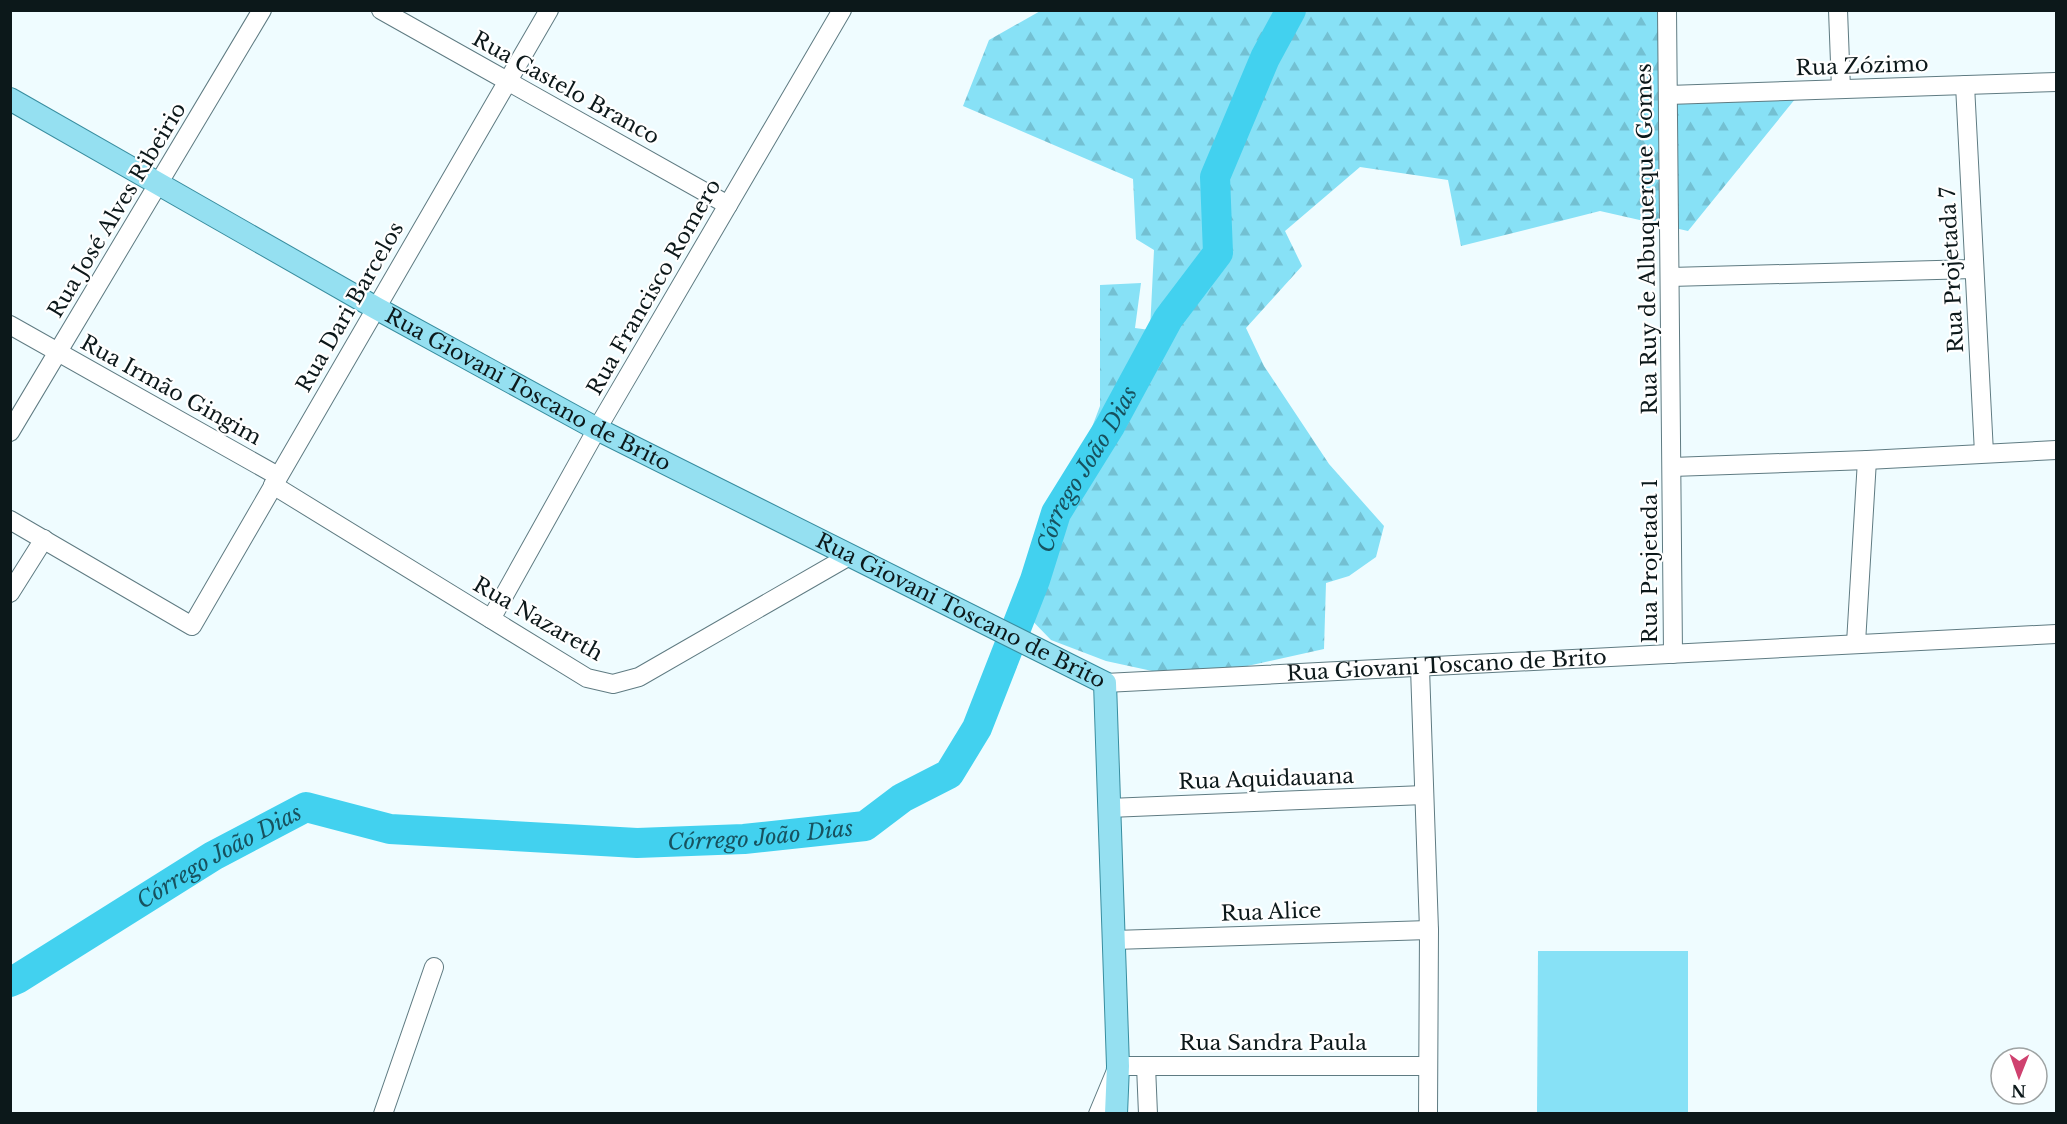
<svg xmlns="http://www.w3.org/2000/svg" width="2067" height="1124" viewBox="0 0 2067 1124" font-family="'Libre Baskerville',serif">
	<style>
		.grass { fill: #87e1f6 }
		.forest { fill: url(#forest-firs) }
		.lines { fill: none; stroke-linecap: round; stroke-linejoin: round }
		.river { stroke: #42d1ef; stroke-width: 30 }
		.minor-casing { stroke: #5f7b82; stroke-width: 20 }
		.major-casing { stroke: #388d9f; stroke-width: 24 }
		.minor { stroke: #fff; stroke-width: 18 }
		.major { stroke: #95e0f1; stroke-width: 22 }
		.labels { text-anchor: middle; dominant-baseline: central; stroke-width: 4.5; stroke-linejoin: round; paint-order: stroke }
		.street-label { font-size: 21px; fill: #0c181a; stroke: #fff }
		.water-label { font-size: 22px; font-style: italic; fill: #17525f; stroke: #fff }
	</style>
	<defs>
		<pattern id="forest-firs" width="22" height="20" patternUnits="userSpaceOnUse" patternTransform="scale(1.5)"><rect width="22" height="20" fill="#87e1f6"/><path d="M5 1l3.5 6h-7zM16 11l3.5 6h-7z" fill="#73c0d2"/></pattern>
	</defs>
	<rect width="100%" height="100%" fill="#effcff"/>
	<path class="grass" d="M 1538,951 L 1688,951 L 1688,1113 L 1537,1113 Z"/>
	<path class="forest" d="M 1042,10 L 1667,11 L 1669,95 L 1800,93 L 1688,231 L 1600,211 L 1461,246 L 1448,180 L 1360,167 L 1285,231 L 1302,266 L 1246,328 L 1264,366 L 1329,464 L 1384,526 L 1376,557 L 1349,576 L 1326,583 L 1324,649 L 1189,679 L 1106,661 L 1051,640 L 1021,609 L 1024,581 L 1039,534 L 1080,459 L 1100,406 L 1100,285 L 1141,283 L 1135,328 L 1150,330 L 1154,250 L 1136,239 L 1133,179 L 963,106 L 989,40 Z"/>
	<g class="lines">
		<path class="river" id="s1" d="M 10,982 L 17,979 L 213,856 L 306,807 L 390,829 L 637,843 L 744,839 L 865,826 L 902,798 L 949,774 L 977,728 L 1035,580 L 1056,513 L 1110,426 L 1168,319 L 1218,253 L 1215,177 L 1265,58 L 1291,10"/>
		<g class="minor-casing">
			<g id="minor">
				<path d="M 381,10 L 728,205"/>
				<path d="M 1667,10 L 1673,654"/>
				<path d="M 1838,10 L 1841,89"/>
				<path d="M 1965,85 L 1984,453"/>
				<path d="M 1668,95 L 2056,82"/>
				<path d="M 1670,277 L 1974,269"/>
				<path d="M 10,325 L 278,476"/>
				<path d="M 10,432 L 262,10"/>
				<path d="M 1672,467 L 1867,460 L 2056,450"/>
				<path d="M 273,485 L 587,678 L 613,684 L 639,677 L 851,555"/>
				<path d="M 10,520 L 192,626 L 549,10"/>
				<path d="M 10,593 L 44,539"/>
				<path d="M 491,619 L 597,429 L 842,10"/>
				<path d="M 1856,643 L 1867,460"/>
				<path d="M 1420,668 L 1429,930 L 1428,1114"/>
				<path id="s2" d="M 1105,683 L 2056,634"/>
				<path d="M 1109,808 L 1424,795"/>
				<path d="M 1114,940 L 1429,930"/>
				<path d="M 1146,1066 L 1148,1114"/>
				<path d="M 383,1114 L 434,967"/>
				<path d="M 1098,1114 L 1118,1066 L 1428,1066"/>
			</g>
		</g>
		<g class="major-casing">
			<g id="major">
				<path id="s3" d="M 10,99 L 376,308 L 597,429 L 1105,683 L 1118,1066 L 1116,1114"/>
			</g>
		</g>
		<use href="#minor" class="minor"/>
		<use href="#major" class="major"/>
	</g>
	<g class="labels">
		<g class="street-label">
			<text transform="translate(1862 66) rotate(-2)">Rua Zózimo</text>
			<text transform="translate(566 88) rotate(29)">Rua Castelo Branco</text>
			<text transform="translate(117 210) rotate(-59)">Rua José Alves Ribeirio</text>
			<text transform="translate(1647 239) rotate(-91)">Rua Ruy de Albuquerque Gomes</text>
			<text transform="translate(1952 270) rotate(-93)">Rua Projetada 7</text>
			<text transform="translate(654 287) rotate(-60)">Rua Francisco Romero</text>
			<text transform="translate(350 307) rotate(-60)">Rua Dari Barcelos</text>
			<text stroke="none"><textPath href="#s3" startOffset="594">Rua Giovani Toscano de Brito</textPath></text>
			<text transform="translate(171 390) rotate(29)">Rua Irmão Gingim</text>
			<text transform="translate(1650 561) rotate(-90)">Rua Projetada 1</text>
			<text stroke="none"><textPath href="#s3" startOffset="1080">Rua Giovani Toscano de Brito</textPath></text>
			<text transform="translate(538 619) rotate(30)">Rua Nazareth</text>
			<text stroke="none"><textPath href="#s2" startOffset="342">Rua Giovani Toscano de Brito</textPath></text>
			<text transform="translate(1266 779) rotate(-2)">Rua Aquidauana</text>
			<text transform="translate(1271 912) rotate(-2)">Rua Alice</text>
			<text x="1273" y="1043">Rua Sandra Paula</text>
		</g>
		<g class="water-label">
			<text stroke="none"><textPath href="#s1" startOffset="1342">Córrego João Dias</textPath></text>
			<text stroke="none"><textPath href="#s1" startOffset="802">Córrego João Dias</textPath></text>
			<text stroke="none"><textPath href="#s1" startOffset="244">Córrego João Dias</textPath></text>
		</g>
	</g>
	<rect width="2067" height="1124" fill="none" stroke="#0c181a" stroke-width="24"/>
	<g transform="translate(2019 1076) rotate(181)"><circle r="28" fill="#ffffff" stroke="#9ea3a3" stroke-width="1.5"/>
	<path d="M0-4.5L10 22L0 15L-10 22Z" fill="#cf416f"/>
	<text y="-9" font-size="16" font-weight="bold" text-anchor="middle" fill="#0c181a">N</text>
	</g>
</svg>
